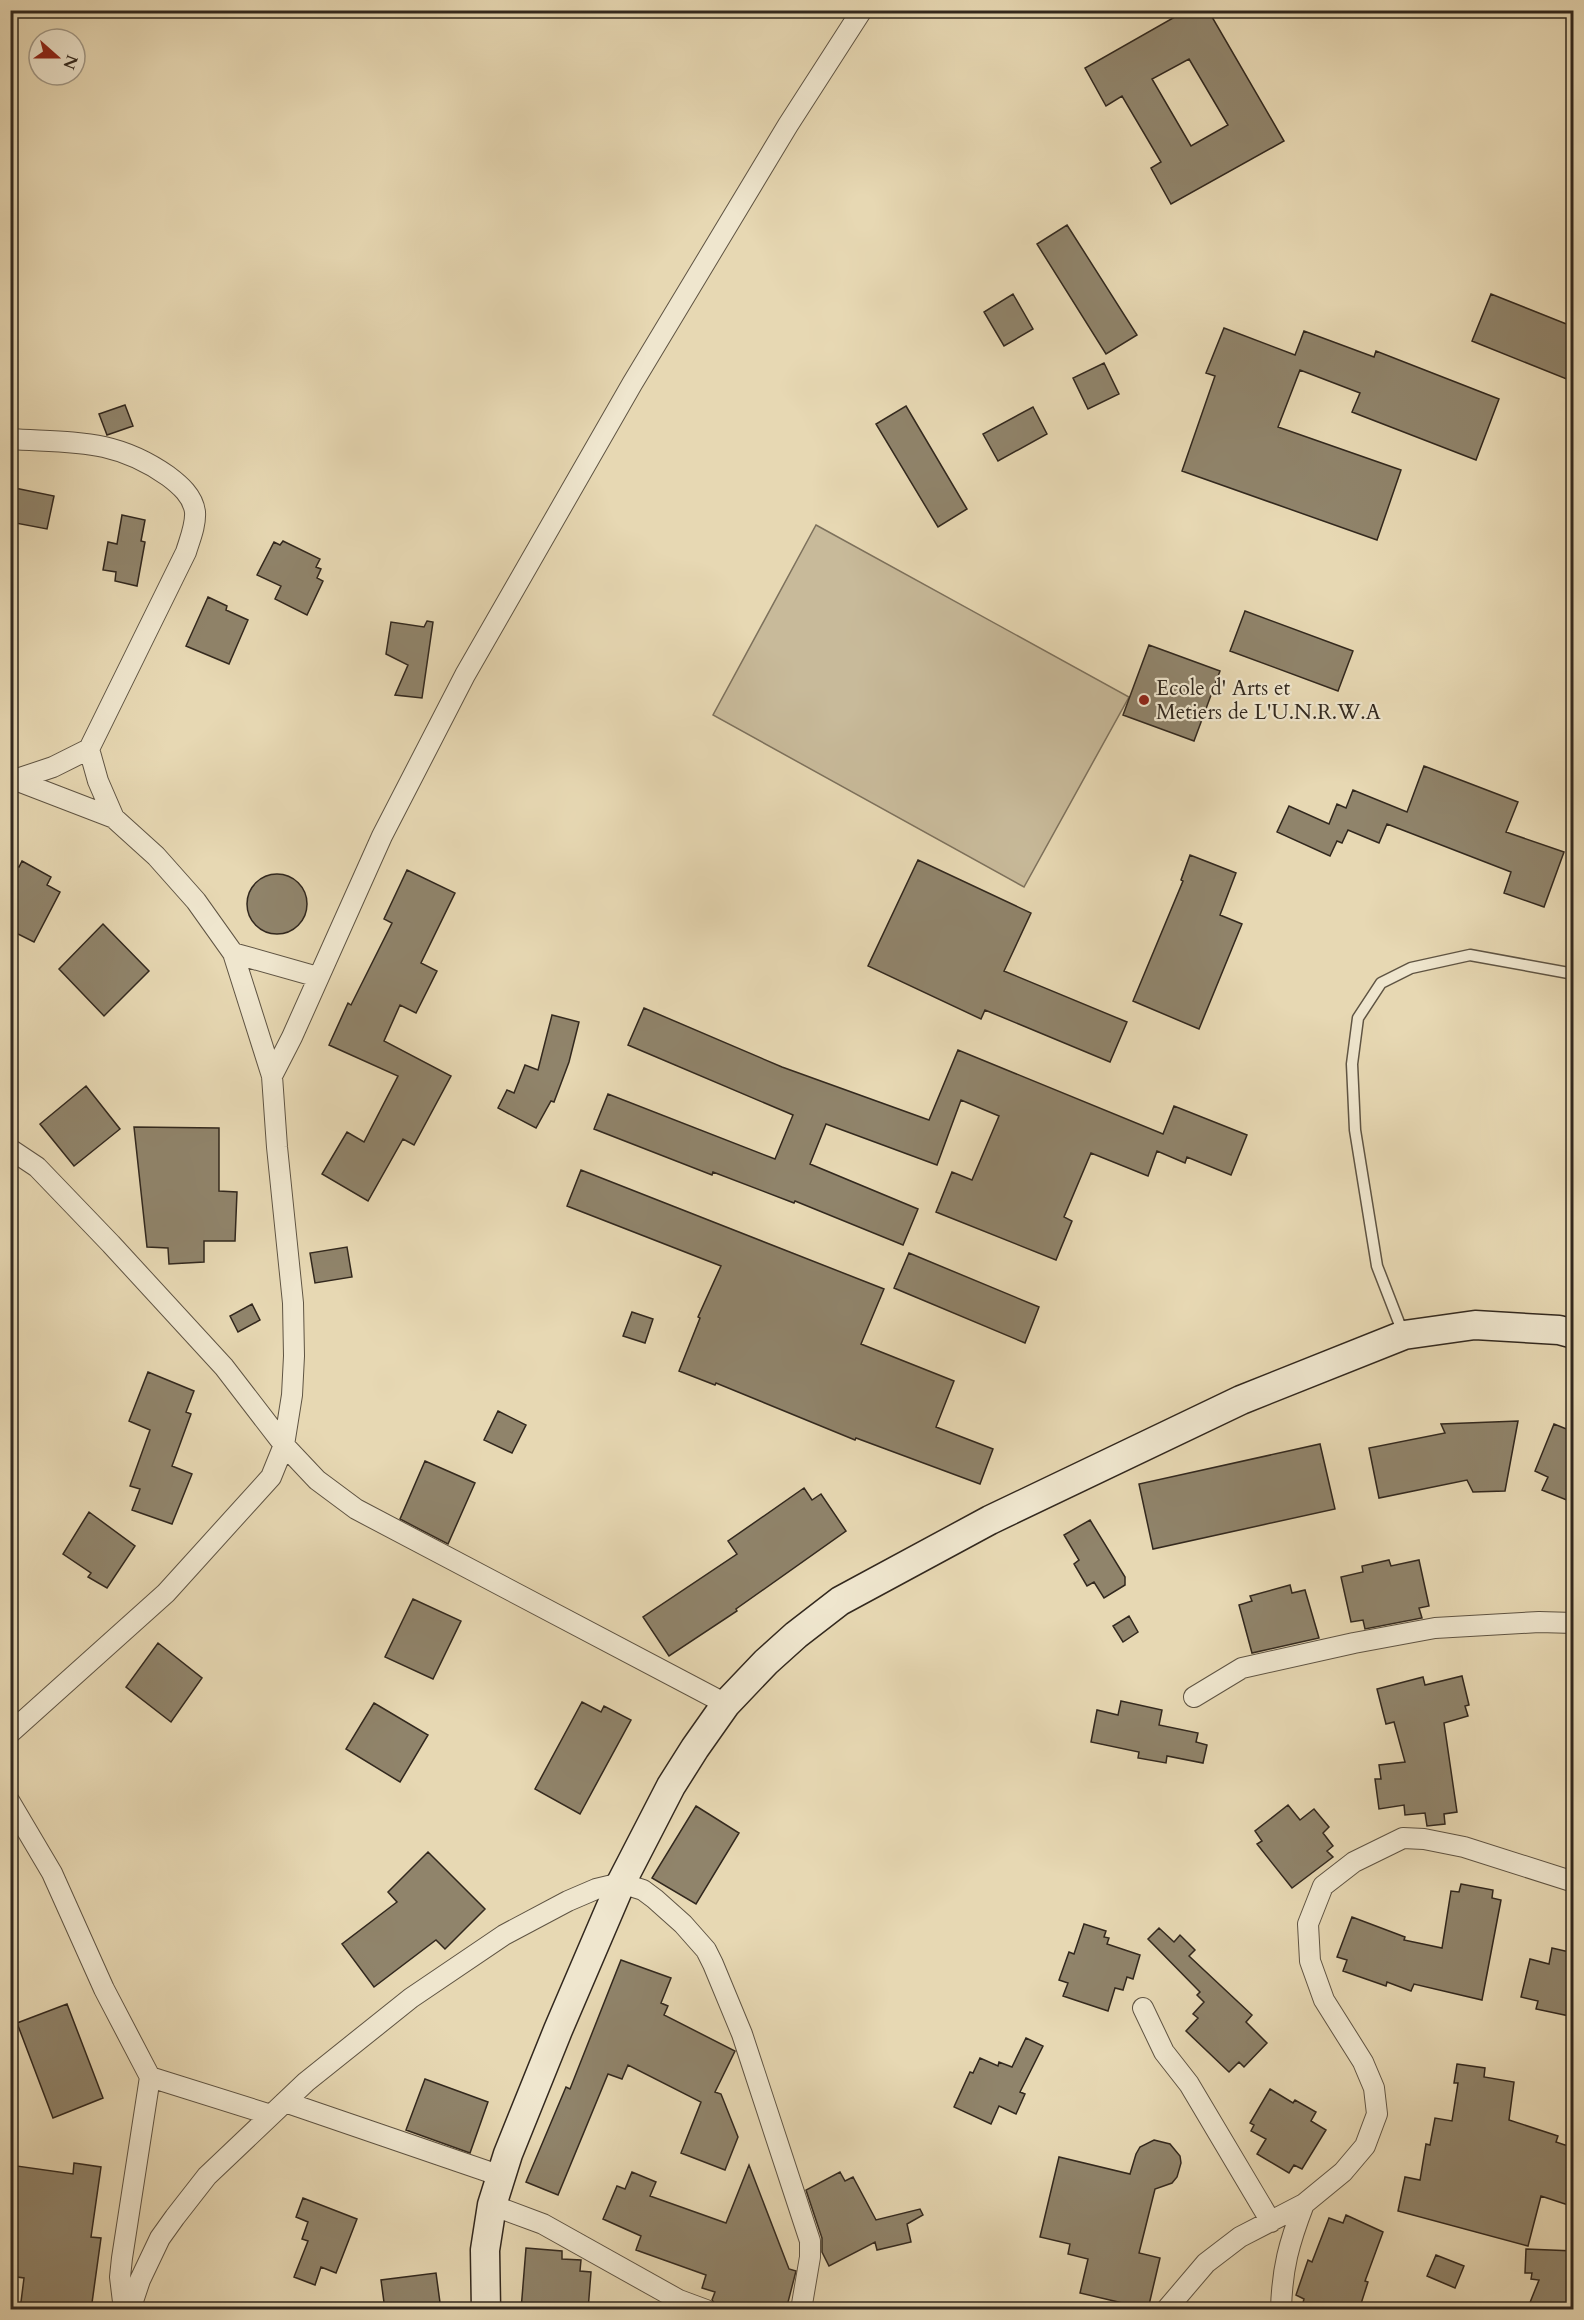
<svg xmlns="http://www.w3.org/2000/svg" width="1584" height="2320" viewBox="0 0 1584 2320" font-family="Cardo,serif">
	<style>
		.green { fill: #c8ba9a; stroke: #7d715c; stroke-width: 1.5 }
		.building { fill: #90846b; stroke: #32281e; stroke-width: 1.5; fill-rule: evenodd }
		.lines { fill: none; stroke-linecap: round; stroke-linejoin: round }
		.lane-casing { stroke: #5f5443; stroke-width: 13 }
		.street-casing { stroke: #5f5443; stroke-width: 22 }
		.secondary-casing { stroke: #32281e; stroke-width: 31 }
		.lane { stroke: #efe6ce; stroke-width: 10 }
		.street { stroke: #efe6ce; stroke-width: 20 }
		.secondary { stroke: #efe6ce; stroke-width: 28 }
		.poi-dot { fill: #8f2418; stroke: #efe6ce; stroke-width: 2 }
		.labels { text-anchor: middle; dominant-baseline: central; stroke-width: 4.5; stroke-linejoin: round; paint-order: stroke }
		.poi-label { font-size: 21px; fill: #32281e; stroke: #efe6ce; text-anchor: start }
	</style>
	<rect width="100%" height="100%" fill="#e7d8b3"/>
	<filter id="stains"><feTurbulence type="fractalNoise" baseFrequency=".00333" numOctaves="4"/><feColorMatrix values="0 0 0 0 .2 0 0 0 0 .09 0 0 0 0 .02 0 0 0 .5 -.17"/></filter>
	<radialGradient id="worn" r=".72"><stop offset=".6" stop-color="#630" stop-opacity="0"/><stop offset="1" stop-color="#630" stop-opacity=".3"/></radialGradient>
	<path class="green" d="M 816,525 L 1129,697 L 1024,887 L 713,715 Z"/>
	<path class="building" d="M 1187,10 L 1208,10 L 1284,141 L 1171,204 L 1151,168 L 1161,162 L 1122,96 L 1106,106 L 1085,68 ZM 1189,59 L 1228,125 L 1191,146 L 1152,79 Z
		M 1067,225 L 1137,335 L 1106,354 L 1037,244 Z
		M 1013,294 L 1033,329 L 1004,346 L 984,312 Z
		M 1491,294 L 1574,327 L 1574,382 L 1472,341 Z
		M 1224,328 L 1295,355 L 1304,331 L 1374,357 L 1376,351 L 1499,399 L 1476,460 L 1352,412 L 1360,393 L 1300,370 L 1278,427 L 1401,470 L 1377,540 L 1182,471 L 1215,376 L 1206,373 Z
		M 1104,363 L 1119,394 L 1088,409 L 1073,378 Z
		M 125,405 L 133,426 L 107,435 L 99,414 Z
		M 906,406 L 967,509 L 938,527 L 876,424 Z
		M 1033,407 L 1047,434 L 998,461 L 983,434 Z
		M 10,487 L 54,496 L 47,529 L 10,522 Z
		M 122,515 L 145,520 L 141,541 L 145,542 L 137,586 L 115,581 L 116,572 L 103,570 L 108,542 L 117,544 Z
		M 283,541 L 320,559 L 316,567 L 321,569 L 317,578 L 323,581 L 307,615 L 275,599 L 281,586 L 257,575 L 274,542 L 280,545 Z
		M 208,597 L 227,606 L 226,610 L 248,620 L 229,664 L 186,646 Z
		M 1245,611 L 1353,651 L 1338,691 L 1230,651 Z
		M 427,621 L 433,622 L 422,698 L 395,695 L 408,665 L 386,654 L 391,622 L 424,627 Z
		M 1149,645 L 1220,671 L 1194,741 L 1123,715 Z
		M 1424,766 L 1518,802 L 1506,832 L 1564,852 L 1544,907 L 1504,893 L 1511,872 L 1387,824 L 1379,843 L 1348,830 L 1342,843 L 1337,841 L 1330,856 L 1277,832 L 1289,806 L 1329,824 L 1337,804 L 1346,808 L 1353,790 L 1407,812 Z
		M 1190,855 L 1236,873 L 1220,915 L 1242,924 L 1199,1029 L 1133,1001 L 1183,881 L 1181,880 Z
		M 918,860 L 1031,913 L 1004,971 L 1127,1022 L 1110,1062 L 985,1010 L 981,1019 L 868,966 Z
		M 22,861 L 51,877 L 47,885 L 60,892 L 34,942 L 10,930 L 10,863 L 19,867 Z
		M 407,870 L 455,893 L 421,963 L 437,971 L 416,1013 L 400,1005 L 384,1041 L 451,1076 L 414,1145 L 403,1139 L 368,1201 L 322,1174 L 347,1132 L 364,1142 L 398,1076 L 329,1045 L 348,1003 L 351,1005 L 392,923 L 384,919 Z
		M247 904a30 30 0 1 1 60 0a30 30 0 1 1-60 0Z
		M 103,924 L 149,971 L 104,1016 L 59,969 Z
		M 644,1008 L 782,1067 L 929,1120 L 958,1050 L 1163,1134 L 1174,1106 L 1247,1135 L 1231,1175 L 1187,1157 L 1185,1163 L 1157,1151 L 1148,1176 L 1091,1153 L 1064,1217 L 1072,1221 L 1056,1260 L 936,1212 L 952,1172 L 972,1180 L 999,1116 L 961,1100 L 937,1165 L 826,1124 L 810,1164 L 918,1209 L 903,1245 L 795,1201 L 794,1203 L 713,1172 L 712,1175 L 594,1129 L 608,1094 L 775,1159 L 793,1115 L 628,1045 Z
		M 552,1015 L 579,1022 L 569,1062 L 554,1102 L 551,1101 L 536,1128 L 498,1108 L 507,1090 L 514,1093 L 525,1065 L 538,1070 Z
		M 86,1086 L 120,1129 L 74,1166 L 40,1124 Z
		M 134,1127 L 219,1128 L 219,1191 L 237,1192 L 235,1241 L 204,1241 L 204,1262 L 169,1264 L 168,1248 L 147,1247 Z
		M 581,1170 L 884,1289 L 861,1344 L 954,1381 L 936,1427 L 993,1449 L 980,1484 L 856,1438 L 855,1440 L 716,1383 L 715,1385 L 679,1371 L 700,1318 L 698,1317 L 721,1266 L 567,1206 Z
		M 347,1247 L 352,1277 L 315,1283 L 310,1253 Z
		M 909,1253 L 1039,1307 L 1025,1343 L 894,1288 Z
		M 252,1304 L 260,1320 L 238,1332 L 230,1316 Z
		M 632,1312 L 653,1319 L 645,1343 L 623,1336 Z
		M 148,1372 L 194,1391 L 186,1412 L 191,1414 L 172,1466 L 192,1474 L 172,1524 L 132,1510 L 140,1489 L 130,1486 L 150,1430 L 129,1421 Z
		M 498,1411 L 526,1425 L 512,1453 L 484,1440 Z
		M 1518,1421 L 1505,1491 L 1473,1492 L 1467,1480 L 1379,1498 L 1369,1448 L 1445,1433 L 1441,1424 Z
		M 1554,1424 L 1574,1432 L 1574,1503 L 1542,1490 L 1548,1477 L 1535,1471 Z
		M 1320,1444 L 1335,1509 L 1153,1549 L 1139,1484 Z
		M 425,1461 L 475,1483 L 448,1544 L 400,1519 Z
		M 804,1488 L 812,1500 L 821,1494 L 846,1531 L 736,1609 L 737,1611 L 669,1656 L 643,1617 L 737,1554 L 728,1541 Z
		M 89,1512 L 135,1546 L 107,1588 L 88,1577 L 91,1573 L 63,1554 Z
		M 1090,1520 L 1125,1577 L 1125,1585 L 1104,1598 L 1094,1582 L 1087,1586 L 1074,1564 L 1079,1560 L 1064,1535 Z
		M 1389,1560 L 1391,1566 L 1419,1560 L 1429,1606 L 1419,1608 L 1422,1618 L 1365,1629 L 1363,1620 L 1351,1622 L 1341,1577 L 1363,1572 L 1362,1566 Z
		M 1290,1585 L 1292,1593 L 1305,1590 L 1319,1638 L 1252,1653 L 1239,1605 L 1252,1601 L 1250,1596 Z
		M 413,1599 L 461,1621 L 433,1679 L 385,1657 Z
		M 1129,1616 L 1138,1632 L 1123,1642 L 1113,1626 Z
		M 158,1643 L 202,1678 L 171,1722 L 126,1687 Z
		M 1462,1676 L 1469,1705 L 1465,1706 L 1468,1716 L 1444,1723 L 1457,1812 L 1444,1814 L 1445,1824 L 1427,1826 L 1425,1813 L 1405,1815 L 1404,1805 L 1379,1809 L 1375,1779 L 1381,1779 L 1379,1765 L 1405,1762 L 1394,1722 L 1386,1724 L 1377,1689 L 1423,1677 L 1425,1685 Z
		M 1121,1701 L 1162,1710 L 1159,1725 L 1198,1733 L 1196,1742 L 1207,1745 L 1203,1763 L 1167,1756 L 1166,1763 L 1138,1758 L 1139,1752 L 1091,1742 L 1097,1710 L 1118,1715 Z
		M 582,1702 L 601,1712 L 604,1706 L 631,1720 L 580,1814 L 535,1789 Z
		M 374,1703 L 428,1735 L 400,1782 L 346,1749 Z
		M 1288,1805 L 1300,1820 L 1314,1809 L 1329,1827 L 1323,1833 L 1333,1846 L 1327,1851 L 1333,1857 L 1292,1888 L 1257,1844 L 1262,1841 L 1255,1831 Z
		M 696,1806 L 739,1833 L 696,1904 L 652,1878 Z
		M 428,1852 L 485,1909 L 445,1949 L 436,1940 L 374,1987 L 342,1944 L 397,1902 L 388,1892 Z
		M 1461,1884 L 1493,1890 L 1492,1898 L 1501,1900 L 1482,2000 L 1414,1984 L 1411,1991 L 1387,1982 L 1386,1986 L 1343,1971 L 1347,1960 L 1337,1957 L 1352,1917 L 1405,1937 L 1404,1940 L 1442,1948 L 1451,1891 L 1459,1892 Z
		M 1084,1924 L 1106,1931 L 1104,1937 L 1109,1938 L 1107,1944 L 1140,1955 L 1133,1979 L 1127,1977 L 1123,1990 L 1115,1988 L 1108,2011 L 1063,1996 L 1068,1983 L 1059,1980 L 1069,1952 L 1074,1954 Z
		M 1159,1928 L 1174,1942 L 1180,1935 L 1195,1950 L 1189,1956 L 1252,2015 L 1246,2022 L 1267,2043 L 1244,2067 L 1239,2062 L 1229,2072 L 1186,2031 L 1198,2018 L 1193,2014 L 1204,2002 L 1197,1995 L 1200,1992 L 1148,1939 Z
		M 1552,1948 L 1574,1953 L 1574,2017 L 1536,2009 L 1538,2001 L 1521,1997 L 1530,1959 L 1549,1964 Z
		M 621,1960 L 671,1978 L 661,2003 L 668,2006 L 664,2015 L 735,2051 L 715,2092 L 721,2094 L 738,2137 L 725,2170 L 681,2153 L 701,2102 L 628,2065 L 622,2079 L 608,2074 L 558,2195 L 526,2182 L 566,2087 L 570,2089 Z
		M 67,2004 L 103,2098 L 53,2118 L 17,2023 Z
		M 1026,2038 L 1043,2046 L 1020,2092 L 1025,2094 L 1016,2114 L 999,2106 L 991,2124 L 954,2107 L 970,2072 L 973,2073 L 980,2058 L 998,2066 L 999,2062 L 1012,2067 Z
		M 1457,2064 L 1485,2068 L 1484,2077 L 1514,2082 L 1509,2120 L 1558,2136 L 1556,2142 L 1574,2148 L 1574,2207 L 1541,2196 L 1528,2246 L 1398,2211 L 1405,2177 L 1420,2180 L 1426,2144 L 1430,2145 L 1435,2118 L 1452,2121 L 1458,2083 L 1454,2083 Z
		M 425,2079 L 488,2102 L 470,2153 L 406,2130 Z
		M 1270,2089 L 1293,2103 L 1295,2100 L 1316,2112 L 1311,2121 L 1326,2130 L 1302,2169 L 1294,2165 L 1289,2173 L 1257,2154 L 1266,2139 L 1251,2131 L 1254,2125 L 1250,2123 Z
		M 1154,2140 L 1170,2144 L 1180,2156 L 1181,2163 L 1177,2177 L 1172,2183 L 1155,2189 L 1139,2253 L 1160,2258 L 1148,2309 L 1080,2293 L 1088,2259 L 1068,2254 L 1070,2244 L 1040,2237 L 1059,2157 L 1130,2174 L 1136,2154 L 1140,2147 Z
		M 74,2163 L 101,2167 L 91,2237 L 101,2238 L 91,2310 L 20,2310 L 24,2278 L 10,2276 L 10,2165 L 73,2174 Z
		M 749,2165 L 789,2269 L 796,2271 L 786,2310 L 718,2308 L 712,2300 L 715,2292 L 702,2288 L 706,2275 L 636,2250 L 641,2236 L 603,2219 L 617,2186 L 625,2189 L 632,2172 L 656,2182 L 650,2196 L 726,2223 Z
		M 840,2172 L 845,2181 L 853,2177 L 876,2220 L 920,2209 L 923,2215 L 907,2224 L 911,2242 L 877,2250 L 875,2242 L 829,2266 L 822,2252 L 822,2238 L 806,2190 Z
		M 303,2198 L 357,2219 L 336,2273 L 321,2267 L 315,2285 L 294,2277 L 308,2241 L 302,2239 L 308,2222 L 296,2217 Z
		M 1346,2215 L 1383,2232 L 1365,2281 L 1368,2282 L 1359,2310 L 1301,2310 L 1304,2299 L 1296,2295 L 1308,2260 L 1312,2262 L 1329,2218 L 1343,2223 Z
		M 526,2248 L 562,2251 L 562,2259 L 581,2260 L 580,2271 L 591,2272 L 588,2310 L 521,2310 Z
		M 1526,2249 L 1574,2251 L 1574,2310 L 1527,2310 L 1539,2280 L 1531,2279 L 1532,2273 L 1525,2273 Z
		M 1436,2255 L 1464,2266 L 1455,2288 L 1427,2276 Z
		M 436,2273 L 441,2310 L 385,2310 L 381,2280 Z"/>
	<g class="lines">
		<g class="lane-casing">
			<path id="lane" d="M 1403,1333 L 1377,1266 L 1355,1130 L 1352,1064 L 1358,1018 L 1381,983 L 1411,968 L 1470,955 L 1574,974"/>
		</g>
		<g class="street-casing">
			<path id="street" d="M 10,439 C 73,443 114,438 168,476 C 180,485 193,496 195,512 C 196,525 190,539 186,552 L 89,749 L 98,781 L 114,818
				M 10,778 L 114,818 L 156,856 L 196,901 L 233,953 L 272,1076 L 277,1147 L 293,1303 L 294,1356 L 292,1395 L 284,1445 L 271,1477 L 166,1593 L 10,1733
				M 17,779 L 53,767 L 89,749
				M 233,953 L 318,977
				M 272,1076 L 292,1037 L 382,836 L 465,675 L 632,384 L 788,125 L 862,10
				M 10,1149 L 37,1167 L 111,1244 L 224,1367 L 284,1445 L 317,1480 L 356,1509 L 726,1704
				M 1194,1697 L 1242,1668 L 1354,1643 L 1435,1628 L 1539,1622 L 1574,1623
				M 10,1802 L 52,1873 L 104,1989 L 150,2077 L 271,2115
				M 1143,2008 L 1164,2052 L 1189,2084 L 1271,2222
				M 285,2102 L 501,2176
				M 492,2205 L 543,2224 L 679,2300 L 706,2310
				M 124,2310 L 120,2277 L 122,2258 L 150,2077
				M 130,2310 L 140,2280 L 160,2238 L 175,2217 L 207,2176 L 306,2082 L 411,1998 L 504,1935 L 568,1901 L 596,1889 L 621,1883 L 643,1890 L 655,1899 L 683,1924 L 706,1950 L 713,1964 L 742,2034 L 810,2241 L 810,2257 L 801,2310
				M 1166,2310 L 1206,2263 L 1240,2237 L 1304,2204 L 1343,2172 L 1365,2146 L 1377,2114 L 1374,2088 L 1363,2062 L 1324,2000 L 1310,1961 L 1308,1924 L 1323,1886 L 1354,1862 L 1403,1838 L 1424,1839 L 1464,1847 L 1574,1882
				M 1281,2310 C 1282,2268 1289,2243 1304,2204"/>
		</g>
		<g class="secondary-casing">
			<path id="secondary" d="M 486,2310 L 485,2250 L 492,2205 L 508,2154 L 558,2030 L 621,1883 L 671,1786 L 695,1748 L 726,1704 L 766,1662 L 796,1635 L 840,1601 L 990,1520 L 1241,1400 L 1404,1335 L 1475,1325 L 1559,1330 L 1574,1334"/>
		</g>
		<use href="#lane" class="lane"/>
		<use href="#street" class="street"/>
		<use href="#secondary" class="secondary"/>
	</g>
	<circle class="poi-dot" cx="1144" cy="700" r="6"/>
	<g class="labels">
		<g class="poi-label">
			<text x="1156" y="688">Ecole d' Arts et<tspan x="1156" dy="24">Metiers de L'U.N.R.W.A</tspan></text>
		</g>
	</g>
	<rect width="1584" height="2320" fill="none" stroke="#e7d8b3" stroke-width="36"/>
	<rect x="12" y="12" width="1560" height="2296" fill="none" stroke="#32281e" stroke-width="3"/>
	<rect x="18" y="18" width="1548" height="2284" fill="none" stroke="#32281e" stroke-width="1.5"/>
	<g transform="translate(57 57) rotate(111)"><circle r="28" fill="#efe6ce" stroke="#a39a88" stroke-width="1.5"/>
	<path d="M0-4.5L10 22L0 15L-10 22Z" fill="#8f2418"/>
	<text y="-9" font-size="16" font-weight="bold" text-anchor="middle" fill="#32281e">N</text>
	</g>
	<rect width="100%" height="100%" filter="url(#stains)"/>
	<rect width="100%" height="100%" fill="url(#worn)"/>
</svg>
